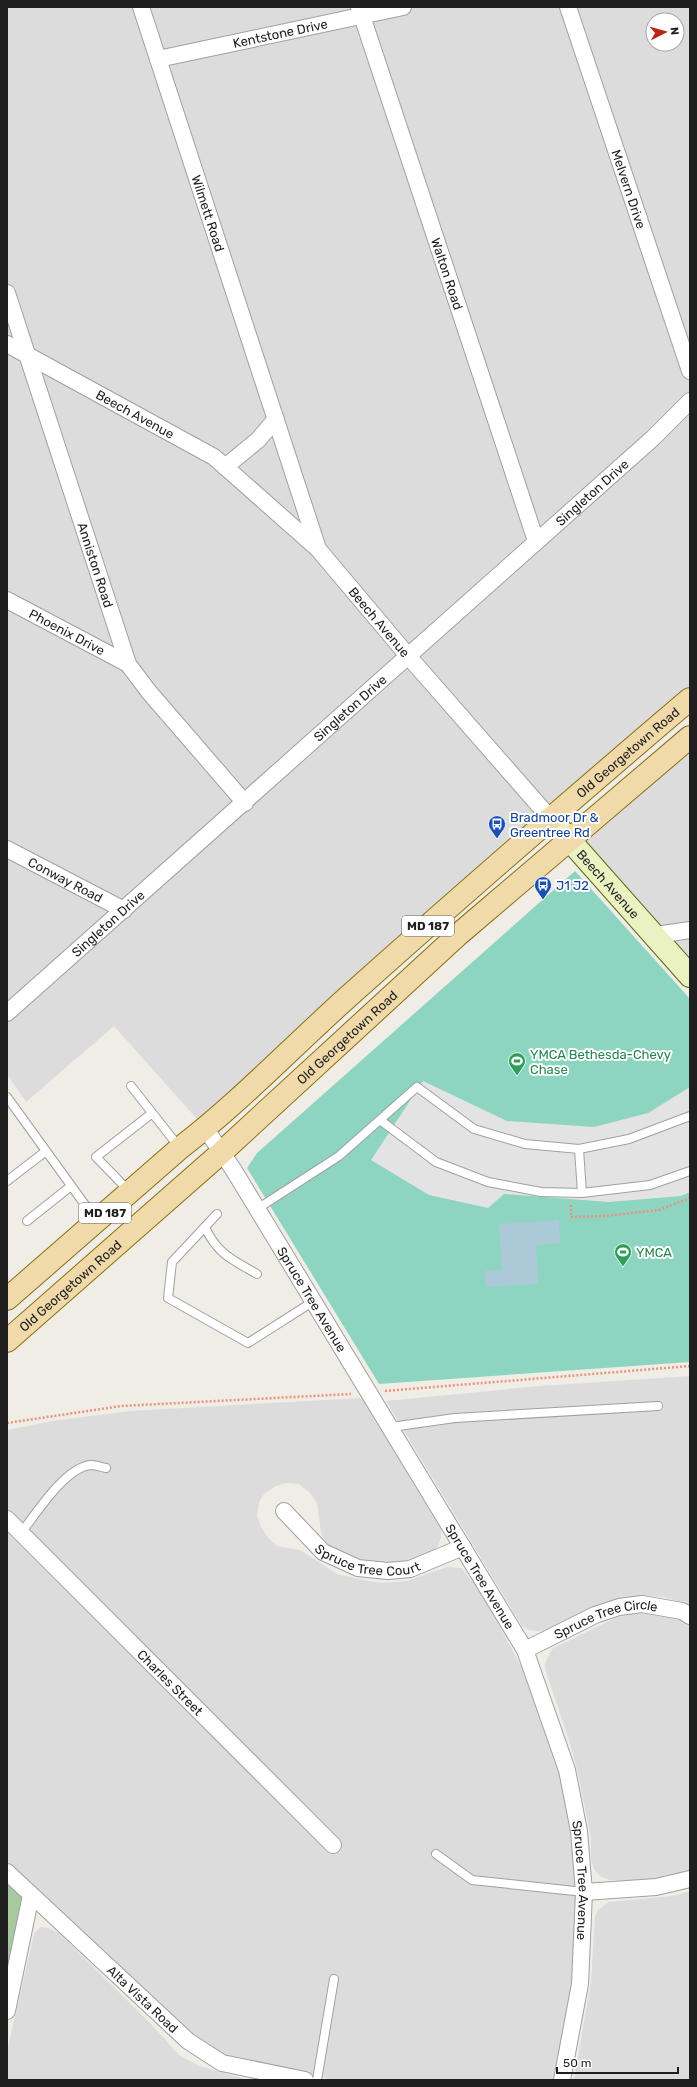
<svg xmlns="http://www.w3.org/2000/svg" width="697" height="2087" viewBox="0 0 697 2087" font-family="Rubik,sans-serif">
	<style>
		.residential { fill: #dddcdc; fill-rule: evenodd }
		.forest { fill: #a8c9a0 }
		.pitch { fill: #8dd5c1 }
		.parking { fill: #e3e3e3 }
		.water { fill: #acc9d7 }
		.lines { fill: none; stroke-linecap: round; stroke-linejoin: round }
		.lane-casing { stroke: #a0a0a0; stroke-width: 10 }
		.street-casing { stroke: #a0a0a0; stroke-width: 18 }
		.secondary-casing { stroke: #576b12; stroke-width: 24 }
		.primary-casing { stroke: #896e11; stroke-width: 24 }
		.path { stroke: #ea937c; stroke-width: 2.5; stroke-dasharray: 2 2; stroke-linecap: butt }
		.lane { stroke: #fff; stroke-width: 8 }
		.street { stroke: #fff; stroke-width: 16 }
		.secondary { stroke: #ebf2c1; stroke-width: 22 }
		.primary { stroke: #f1daa9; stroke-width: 22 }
		.labels { text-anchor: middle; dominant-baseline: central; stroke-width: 4; stroke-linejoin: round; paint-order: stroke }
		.shield { fill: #fff; stroke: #626262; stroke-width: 1 }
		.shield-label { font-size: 12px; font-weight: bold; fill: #1f1f1f }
		.street-label { font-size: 13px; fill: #1f1f1f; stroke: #fff }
		.transit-label { font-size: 13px; fill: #164399; stroke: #fff; text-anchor: start }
		.leisure-label { font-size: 13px; fill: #27864d; stroke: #fff; text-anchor: start }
	</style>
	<rect width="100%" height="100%" fill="#efede6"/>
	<path class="residential" d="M 7,7 L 690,7 L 690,699 L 205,1128 L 114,1026 L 26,1102 L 7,1074 ZM 653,20 L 677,20 L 677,44 L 653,44 Z
		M 690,737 L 690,976 L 569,839 Z
		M 690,1376 L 690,1605 L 664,1597 L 642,1596 L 616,1600 L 549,1630 L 538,1631 L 529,1630 L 522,1626 L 386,1401 L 540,1386 Z
		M 362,1398 L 441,1529 L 441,1538 L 438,1546 L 430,1554 L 407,1562 L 388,1564 L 348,1557 L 330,1547 L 324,1539 L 321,1532 L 317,1503 L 310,1493 L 299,1484 L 286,1483 L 276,1486 L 264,1494 L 259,1502 L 257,1516 L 261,1527 L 268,1538 L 277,1546 L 300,1550 L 337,1574 L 358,1579 L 382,1583 L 407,1581 L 447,1567 L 461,1568 L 478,1587 L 521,1666 L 551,1743 L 563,1790 L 571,1837 L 575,1877 L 576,1933 L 570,1995 L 553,2080 L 334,2080 L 232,2058 L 199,2044 L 7,1861 L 7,1430 L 52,1421 L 130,1411 Z
		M 653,1613 L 670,1616 L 690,1625 L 690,1871 L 677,1877 L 637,1881 L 609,1880 L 600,1876 L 594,1869 L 591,1859 L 591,1838 L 577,1769 L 569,1740 L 545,1669 L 545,1663 L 552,1649 L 615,1618 L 633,1614 Z
		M 690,1891 L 690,2080 L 574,2080 L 591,1981 L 595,1917 L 598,1910 L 609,1902 L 672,1896 Z
		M 40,1927 L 48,1928 L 59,1933 L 150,2023 L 179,2055 L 199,2066 L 249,2080 L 7,2080 L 7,2051 L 34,1934 Z"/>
	<path class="forest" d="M 7,1872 L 28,1892 L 7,1998 Z"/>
	<path class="pitch" d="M 575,871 L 690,999 L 690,1362 L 379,1384 L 247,1168 L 257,1153 Z"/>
	<path class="parking" d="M 423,1081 L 507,1121 L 594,1127 L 648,1113 L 690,1087 L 690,1192 L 681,1196 L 609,1202 L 504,1194 L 488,1208 L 429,1195 L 371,1160 Z"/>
	<path class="water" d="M 559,1220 L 560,1243 L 536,1245 L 538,1284 L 486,1287 L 485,1271 L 502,1270 L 499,1224 Z"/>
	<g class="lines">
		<g class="lane-casing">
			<path id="lane" d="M 131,1086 L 179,1147
				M 7,1097 L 96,1220
				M 380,1120 L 436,1162 L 488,1182 L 541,1192 L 582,1193 L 650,1185 L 690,1171
				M 579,1149 L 582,1193
				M 7,1181 L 46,1151
				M 129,1191 L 96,1157 L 151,1114
				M 257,1209 L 339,1156 L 417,1087 L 474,1129 L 525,1144 L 579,1149 L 629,1139 L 690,1116
				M 217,1214 L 172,1262 L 168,1298 L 248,1343 L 314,1301
				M 27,1221 L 71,1186
				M 205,1227 C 217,1254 233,1260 257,1274
				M 391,1427 L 455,1418 L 658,1406
				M 21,1533 C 36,1514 65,1467 91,1465 C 96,1465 101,1467 106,1468
				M 436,1854 L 472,1880 L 584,1892
				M 317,2080 L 334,1979"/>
		</g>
		<g class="street-casing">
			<g id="street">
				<path id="s1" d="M 141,7 L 318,549"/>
				<path id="s2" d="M 359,7 L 536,541"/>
				<path id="s3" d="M 568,7 L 690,371"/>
				<path id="s4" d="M 158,59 L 403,7"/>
				<path id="s5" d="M 7,293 L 128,664 L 149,692 L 245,803"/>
				<path id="s6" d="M 7,344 L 214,457 L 318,549 L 409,657 L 550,818"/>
				<path d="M 225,467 L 258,440 L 276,419"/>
				<path id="s7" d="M 7,600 L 128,664"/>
				<path id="s8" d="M 7,849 L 124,910"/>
				<path d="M 656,935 L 690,930"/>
				<path id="s9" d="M 7,1013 L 653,438 L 690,401"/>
				<path id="s10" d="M 205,1128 L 233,1169 L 525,1650 L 567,1770 L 579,1831 L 584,1892 L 580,1984 L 562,2080"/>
				<path id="s11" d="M 284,1511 L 323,1552 L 358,1568 L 388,1571 L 410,1569 L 463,1547"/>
				<path id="s12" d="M 7,1519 L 333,1845"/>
				<path id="s13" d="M 525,1650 L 595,1615 L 619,1607 L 642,1604 L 682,1611 L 690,1616"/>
				<path id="s14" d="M 7,1872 L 188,2041 L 222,2063 L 305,2080"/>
				<path d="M 584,1892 L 656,1887 L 690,1879"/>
				<path d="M 7,2011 L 31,1895"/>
			</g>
		</g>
		<g class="secondary-casing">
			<g id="secondary">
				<path id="s15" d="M 550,818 L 690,976"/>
			</g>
		</g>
		<g class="primary-casing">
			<g id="primary">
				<path id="s16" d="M 7,1299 L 180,1148 C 240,1102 293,1046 350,995 C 462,895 576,796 690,699"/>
				<path id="s17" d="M 7,1341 L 222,1152 L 459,934 L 690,737"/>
			</g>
		</g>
		<path class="path" d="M 571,1205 L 571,1217 L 604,1216 L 659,1210 L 690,1198
			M 385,1391 L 690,1366
			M 7,1423 L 121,1406 L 351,1394"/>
		<use href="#lane" class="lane"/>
		<use href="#street" class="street"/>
		<use href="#secondary" class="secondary"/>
		<use href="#primary" class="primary"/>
	</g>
	<defs>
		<g id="bus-pin" transform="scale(0.9)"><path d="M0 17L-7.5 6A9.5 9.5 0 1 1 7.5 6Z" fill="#1a4fb4" stroke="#fff"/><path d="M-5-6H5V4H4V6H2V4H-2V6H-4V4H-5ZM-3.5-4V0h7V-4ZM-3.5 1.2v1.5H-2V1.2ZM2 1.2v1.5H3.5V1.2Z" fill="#fff"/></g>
		<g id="stadium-pin" transform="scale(0.9)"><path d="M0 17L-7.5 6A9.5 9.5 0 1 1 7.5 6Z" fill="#2e9e5b" stroke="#fff"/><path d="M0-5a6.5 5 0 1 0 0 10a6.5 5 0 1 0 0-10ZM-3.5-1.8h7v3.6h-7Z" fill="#fff"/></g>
	</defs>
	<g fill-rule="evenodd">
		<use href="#bus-pin" x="497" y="824"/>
		<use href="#bus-pin" x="543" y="885"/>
		<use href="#stadium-pin" x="517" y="1061"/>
		<use href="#stadium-pin" x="623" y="1252"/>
	</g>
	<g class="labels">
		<g class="shield">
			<rect x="402" y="916" width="52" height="20" rx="3"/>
			<rect x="79" y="1203" width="52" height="20" rx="3"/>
		</g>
		<g class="shield-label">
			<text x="428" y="926">MD 187</text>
			<text x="105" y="1213">MD 187</text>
		</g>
		<g class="street-label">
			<text stroke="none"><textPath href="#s4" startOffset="125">Kentstone Drive</textPath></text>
			<text stroke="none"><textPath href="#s3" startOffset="192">Melvern Drive</textPath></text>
			<text stroke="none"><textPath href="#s1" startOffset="217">Wilmett Road</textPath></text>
			<text stroke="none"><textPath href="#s2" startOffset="281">Walton Road</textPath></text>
			<text stroke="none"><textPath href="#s6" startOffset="146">Beech Avenue</textPath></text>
			<text stroke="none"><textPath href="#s9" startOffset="783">Singleton Drive</textPath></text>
			<text stroke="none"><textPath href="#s5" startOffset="286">Anniston Road</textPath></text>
			<text stroke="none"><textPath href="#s6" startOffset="470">Beech Avenue</textPath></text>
			<text stroke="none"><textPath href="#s7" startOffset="68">Phoenix Drive</textPath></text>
			<text stroke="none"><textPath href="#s9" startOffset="459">Singleton Drive</textPath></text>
			<text stroke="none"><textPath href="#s16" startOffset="827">Old Georgetown Road</textPath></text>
			<text stroke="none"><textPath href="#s8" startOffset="66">Conway Road</textPath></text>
			<text stroke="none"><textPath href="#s15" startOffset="88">Beech Avenue</textPath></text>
			<text stroke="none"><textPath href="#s9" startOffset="135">Singleton Drive</textPath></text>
			<text stroke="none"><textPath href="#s17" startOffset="456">Old Georgetown Road</textPath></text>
			<text stroke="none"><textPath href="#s17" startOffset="84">Old Georgetown Road</textPath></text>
			<text stroke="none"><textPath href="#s10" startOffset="202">Spruce Tree Avenue</textPath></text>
			<text stroke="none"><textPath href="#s11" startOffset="103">Spruce Tree Court</textPath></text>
			<text stroke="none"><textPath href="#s10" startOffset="526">Spruce Tree Avenue</textPath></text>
			<text stroke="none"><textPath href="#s13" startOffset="88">Spruce Tree Circle</textPath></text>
			<text stroke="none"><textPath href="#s12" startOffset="231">Charles Street</textPath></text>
			<text stroke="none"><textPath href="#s10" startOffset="851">Spruce Tree Avenue</textPath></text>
			<text stroke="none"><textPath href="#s14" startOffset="186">Alta Vista Road</textPath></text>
		</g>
		<g class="transit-label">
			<text x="510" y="817">Bradmoor Dr &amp;<tspan x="510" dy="15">Greentree Rd</tspan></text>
			<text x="556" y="885">J1 J2</text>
		</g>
		<g class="leisure-label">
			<text x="530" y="1054">YMCA Bethesda-Chevy<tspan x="530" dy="15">Chase</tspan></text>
			<text x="636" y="1252">YMCA</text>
		</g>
	</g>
	<rect width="697" height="2087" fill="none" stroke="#1f1f1f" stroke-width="16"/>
	<g transform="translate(665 32) rotate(84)"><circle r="19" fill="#ffffff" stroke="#a5a5a5"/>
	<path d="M0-3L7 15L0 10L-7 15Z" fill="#b72817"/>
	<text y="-6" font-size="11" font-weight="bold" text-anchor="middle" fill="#1f1f1f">N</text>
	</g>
	<path d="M557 2067v6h121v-6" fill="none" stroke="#1f1f1f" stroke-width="2"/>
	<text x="563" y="2067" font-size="12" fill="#1f1f1f" stroke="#ffffff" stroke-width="3" paint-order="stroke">50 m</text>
</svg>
